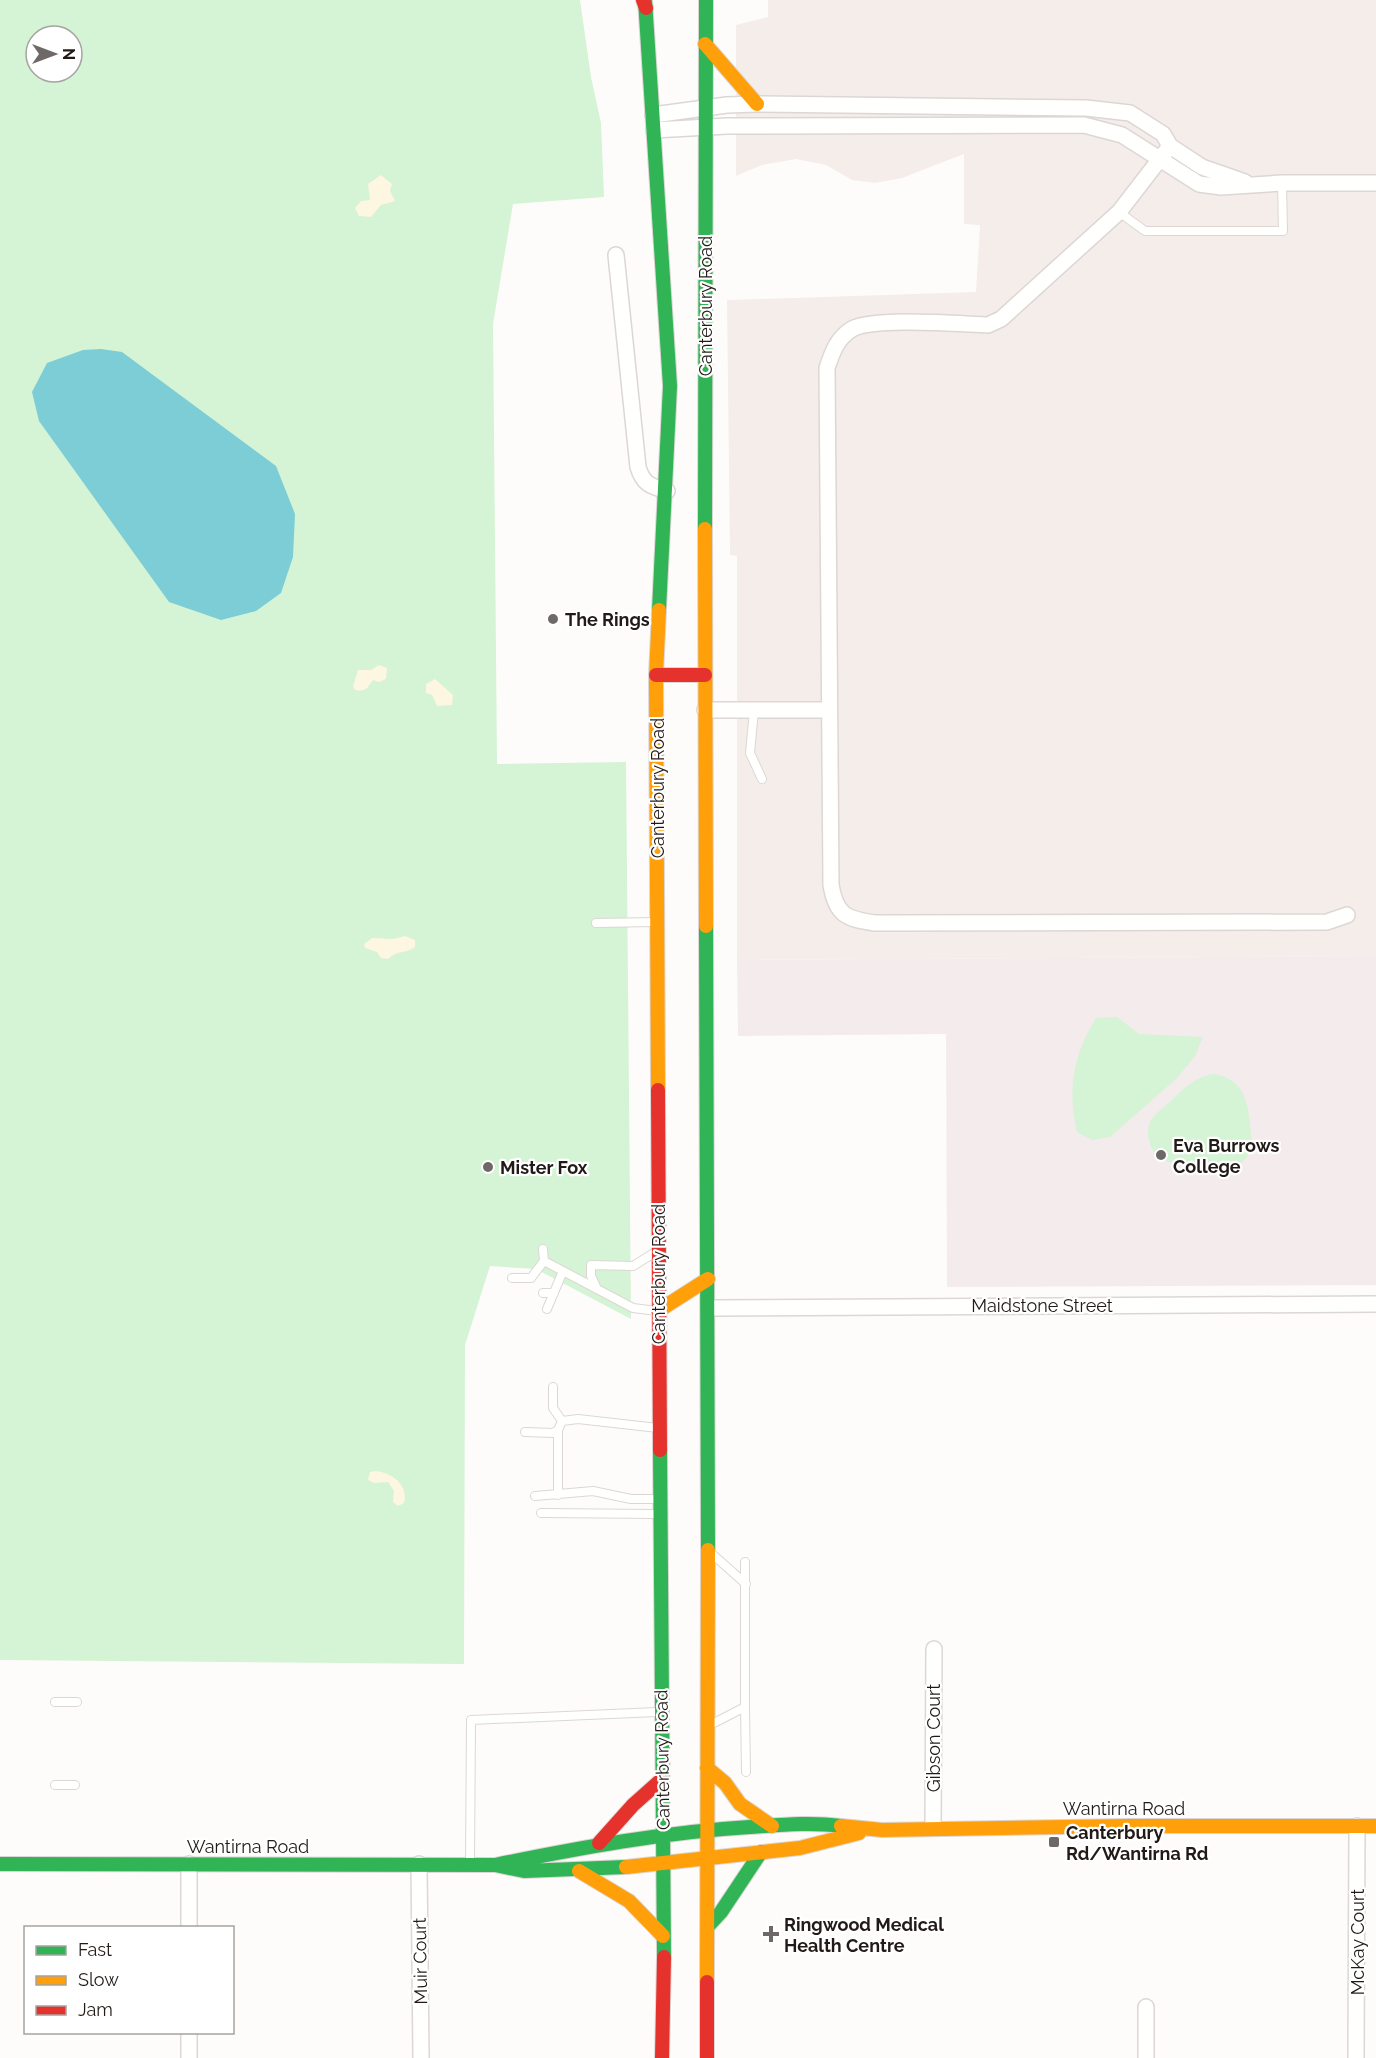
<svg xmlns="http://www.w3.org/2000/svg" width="1376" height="2058" viewBox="0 0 1376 2058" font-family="Raleway,sans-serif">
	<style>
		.built { fill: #f5edea }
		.education { fill: #f4ebec }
		.green { fill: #d5f3d5; fill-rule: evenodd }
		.sand { fill: #fdf6e1 }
		.water { fill: #7ccdd6 }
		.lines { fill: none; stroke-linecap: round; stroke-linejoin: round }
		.lane-casing { stroke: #dcd7d5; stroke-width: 10 }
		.street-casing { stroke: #dcd7d5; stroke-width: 18 }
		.fast-casing { stroke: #dcd7d5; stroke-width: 16 }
		.slow-casing { stroke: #dcd7d5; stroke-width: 16 }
		.jam-casing { stroke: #dcd7d5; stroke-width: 16 }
		.lane { stroke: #fffffe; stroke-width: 8 }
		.street { stroke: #fffffe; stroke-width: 15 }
		.fast { stroke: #30b455; stroke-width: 14 }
		.slow { stroke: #ff9f0a; stroke-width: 14 }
		.jam { stroke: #e5322d; stroke-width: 14 }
		.poi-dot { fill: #6e6966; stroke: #fff; stroke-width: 2 }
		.labels { text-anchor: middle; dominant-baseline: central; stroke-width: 4.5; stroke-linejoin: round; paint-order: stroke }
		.street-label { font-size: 18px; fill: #211a17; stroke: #fff }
		.poi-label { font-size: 18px; font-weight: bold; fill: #211a17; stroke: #fff; text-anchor: start }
	</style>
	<rect width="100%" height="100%" fill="#fefcfa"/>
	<path class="built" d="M 768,0 L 1376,0 L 1376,956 L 737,960 L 737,556 L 730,555 L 727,300 L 976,292 L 980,225 L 964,224 L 964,154 L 902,178 L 875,183 L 852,180 L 826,165 L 796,159 L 762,165 L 736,176 L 736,25 L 768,17 Z"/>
	<path class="education" d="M 1376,956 L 1376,1285 L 947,1287 L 946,1034 L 738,1036 L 737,960 Z"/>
	<path class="green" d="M 0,0 L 580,0 L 591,77 L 601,123 L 604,197 L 513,204 L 493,324 L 497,764 L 626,762 L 631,1319 L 536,1269 L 490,1266 L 465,1345 L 464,1664 L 0,1660 ZM 36,36 L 72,36 L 72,72 L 36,72 Z
		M 1117,1017 L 1139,1034 L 1203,1037 L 1195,1056 L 1176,1079 L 1110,1137 L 1092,1140 L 1077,1132 C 1067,1088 1073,1056 1096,1018 Z
		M 1214,1074 C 1252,1080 1248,1116 1253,1147 C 1250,1152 1246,1159 1242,1162 C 1228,1171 1175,1167 1161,1159 C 1150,1152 1145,1133 1150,1122 C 1153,1115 1164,1107 1170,1102 C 1183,1089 1196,1076 1214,1074 Z"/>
	<path class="sand" d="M 381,175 L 392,184 L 390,191 L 395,201 L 381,205 L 371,217 L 359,216 L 355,208 L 361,201 L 370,200 L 368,184 Z
		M 379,665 L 387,668 L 386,679 L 379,682 L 373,680 C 367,688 367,692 355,690 L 353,686 L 358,670 L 371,670 Z
		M 435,679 L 453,695 L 452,705 L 437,706 L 432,695 L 426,693 L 426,684 Z
		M 405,936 L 415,940 L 415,947 C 406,954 397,950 388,959 L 381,958 L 377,952 L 365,948 L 364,944 L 372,938 L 393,939 Z
		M 376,1471 C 392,1473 409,1485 404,1503 L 398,1506 L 393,1502 L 394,1491 L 388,1482 L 374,1483 L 368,1480 L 370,1472 Z"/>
	<path class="water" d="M 101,349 L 122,352 L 276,466 L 295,514 L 293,557 L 281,593 L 256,611 L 221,620 L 169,602 L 39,421 L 32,392 L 47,363 L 83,350 Z"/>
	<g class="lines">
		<g class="lane-casing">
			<path id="lane" d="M 1119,212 L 1145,231 L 1283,231 L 1282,183
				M 754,710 L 750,753 L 762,779
				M 596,923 L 656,922
				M 543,1249 L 544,1261 L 633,1308 L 657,1311
				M 512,1278 L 531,1278 L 544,1261
				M 597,1289 L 591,1276 L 591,1265 L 633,1266 L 654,1253
				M 543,1293 L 554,1293
				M 547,1309 L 563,1271
				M 553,1387 L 553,1408 L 562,1421
				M 525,1432 L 553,1433 L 558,1430
				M 558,1495 L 558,1430 L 562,1421 L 578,1419 L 658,1428
				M 535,1496 L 593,1491 L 631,1499 L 658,1499
				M 541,1513 L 658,1514
				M 711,1553 L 746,1584
				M 55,1702 L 77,1702
				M 745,1707 L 746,1772
				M 712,1724 L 745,1707 L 745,1562
				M 55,1785 L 75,1785
				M 470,1863 L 471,1720 L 657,1712"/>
		</g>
		<g class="street-casing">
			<path id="street" d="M 653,115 L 727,105 L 757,104 L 1086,108 L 1130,113 L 1163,134 L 1170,146 L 1202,167 L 1245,182
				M 654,130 L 727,126 L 1084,125 L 1122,135 L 1199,184 L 1221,187 L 1282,183 L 1376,183
				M 1170,146 L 1119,212 L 1001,319 L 988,325 C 959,324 875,317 852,329 C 837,338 832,353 827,368 L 831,885 C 836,915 846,919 875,923 L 1327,922 L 1347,915
				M 616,255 L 638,467 C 643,484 650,486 667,491
				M 705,710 L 829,710
				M 709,1308 L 1376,1304
				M 933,1828 L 934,1649
				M 189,1864 L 189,1928
				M 419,1864 L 421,2058
				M 1146,2007 L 1146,2058
				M 189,2032 L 189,2058
				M 1356,2058 L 1357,1826"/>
		</g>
		<g class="fast-casing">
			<path id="fast" d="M 645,0 L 670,386 L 659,610
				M 705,529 L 706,0
				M 706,926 L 708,1550
				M 660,1450 L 664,1957
				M 0,1864 L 495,1865 L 524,1871 L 626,1867
				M 495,1865 C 579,1848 664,1832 750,1827 C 780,1825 811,1822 841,1826
				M 708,1926 L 721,1912 L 761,1852"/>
		</g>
		<g class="slow-casing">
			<path id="slow" d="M 705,44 L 757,104
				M 705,529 L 706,926
				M 658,1090 L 656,675 L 659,610
				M 658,1311 L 708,1279
				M 707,1768 L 725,1783 L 740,1804 L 772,1826
				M 841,1826 L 882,1830 L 1129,1826 L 1376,1826
				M 626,1867 L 800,1848 L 859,1833
				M 579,1871 L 629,1901 L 663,1936
				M 707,1982 L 708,1550"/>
		</g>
		<g class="jam-casing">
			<path id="jam" d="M 643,0 L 646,8
				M 656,675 L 705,675
				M 658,1090 L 660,1450
				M 599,1843 L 633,1805 L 661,1780
				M 662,2058 L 664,1957
				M 707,2058 L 707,1982"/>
		</g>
		<use href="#lane" class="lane"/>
		<use href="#street" class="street"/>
		<use href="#fast" class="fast"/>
		<use href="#slow" class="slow"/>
		<use href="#jam" class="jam"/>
	</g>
	<g class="poi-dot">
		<circle cx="553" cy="619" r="6"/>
		<circle cx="1161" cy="1155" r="6"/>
		<circle cx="488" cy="1167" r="6"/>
		<rect x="1048" y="1836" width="12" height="12" rx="3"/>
		<path d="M768 1925h6v6h6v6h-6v6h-6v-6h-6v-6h6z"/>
	</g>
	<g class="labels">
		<g class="street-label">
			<text transform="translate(705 306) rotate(-90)">Canterbury Road</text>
			<text transform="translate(657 788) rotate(-90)">Canterbury Road</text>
			<text transform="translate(658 1274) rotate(-90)">Canterbury Road</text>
			<text x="1042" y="1305">Maidstone Street</text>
			<text transform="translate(933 1738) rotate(-90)">Gibson Court</text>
			<text transform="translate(662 1760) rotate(-91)">Canterbury Road</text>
			<text x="1124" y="1808">Wantirna Road</text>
			<text x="248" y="1846">Wantirna Road</text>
			<text transform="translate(1357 1942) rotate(-90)">McKay Court</text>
			<text transform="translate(420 1961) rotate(-91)">Muir Court</text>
		</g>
		<g class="poi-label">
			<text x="565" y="619">The Rings</text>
			<text x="1173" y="1145">Eva Burrows<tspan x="1173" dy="21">College</tspan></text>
			<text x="500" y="1167">Mister Fox</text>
			<text x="1066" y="1832">Canterbury<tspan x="1066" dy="21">Rd/Wantirna Rd</tspan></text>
			<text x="784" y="1924">Ringwood Medical<tspan x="784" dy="21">Health Centre</tspan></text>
		</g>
	</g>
	<rect x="24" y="1926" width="210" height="108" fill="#ffffff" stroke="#a6a3a2" stroke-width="1.5"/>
	<rect x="36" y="1946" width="30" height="9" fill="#30b455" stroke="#a6a3a2" stroke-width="1.5"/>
	<text x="78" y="1956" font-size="18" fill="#211a17">Fast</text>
	<rect x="36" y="1976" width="30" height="9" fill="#ff9f0a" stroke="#a6a3a2" stroke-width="1.5"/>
	<text x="78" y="1986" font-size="18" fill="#211a17">Slow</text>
	<rect x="36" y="2006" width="30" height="9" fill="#e5322d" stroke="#a6a3a2" stroke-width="1.5"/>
	<text x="78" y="2016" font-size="18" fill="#211a17">Jam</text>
	<g transform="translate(54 54) rotate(90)"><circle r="28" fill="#ffffff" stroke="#a6a3a2" stroke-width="1.5"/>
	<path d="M0-4.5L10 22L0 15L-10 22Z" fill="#6e6966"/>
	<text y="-9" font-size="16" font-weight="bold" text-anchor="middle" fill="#211a17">N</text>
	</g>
</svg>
